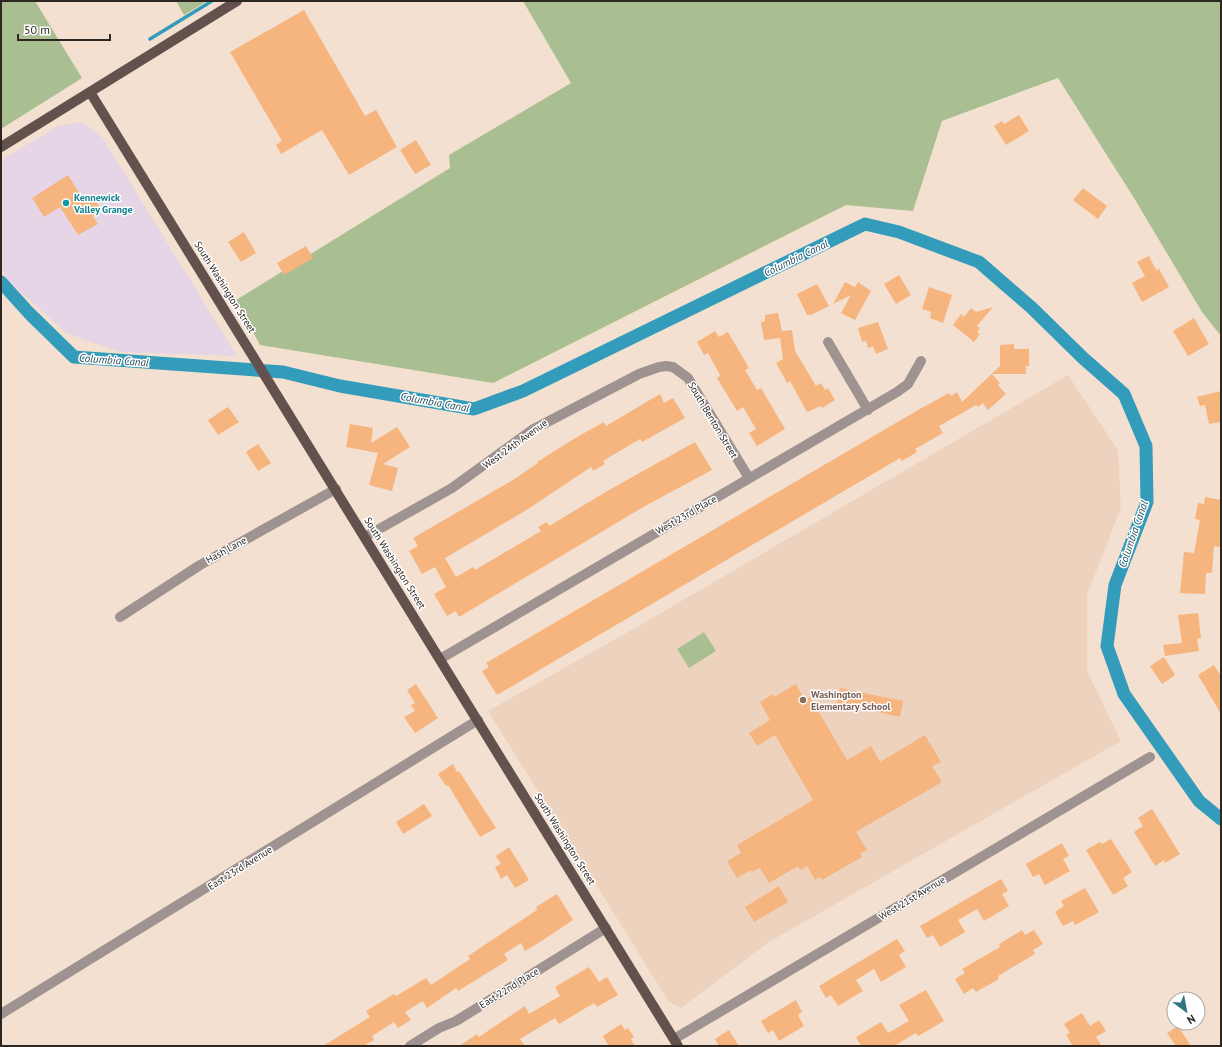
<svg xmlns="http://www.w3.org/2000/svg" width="1222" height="1047" viewBox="0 0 1222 1047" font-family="'PT Sans',sans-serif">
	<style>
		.commercial { fill: #e5d5e7 }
		.built { fill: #edd3be }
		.green { fill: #aabf91 }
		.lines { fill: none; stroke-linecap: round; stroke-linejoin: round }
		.stream { stroke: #349cbb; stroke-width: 3.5 }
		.canal { stroke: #349cbb; stroke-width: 13 }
		.building { fill: #f6b57f }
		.minor { stroke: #9e9391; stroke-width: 10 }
		.major { stroke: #63514d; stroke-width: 10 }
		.culture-dot { fill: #0f9aa8; stroke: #fff; stroke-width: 1.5 }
		.education-dot { fill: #8d6e63; stroke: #fff; stroke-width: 1.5 }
		.labels { text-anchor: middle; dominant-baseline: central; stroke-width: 3; stroke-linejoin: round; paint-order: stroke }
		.culture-label { font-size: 10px; font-weight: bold; fill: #0d838f; stroke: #fff; text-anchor: start }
		.street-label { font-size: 10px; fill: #2e2721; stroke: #fff }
		.education-label { font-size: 10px; font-weight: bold; fill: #785e54; stroke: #fff; text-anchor: start }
		.water-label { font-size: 11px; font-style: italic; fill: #224e5c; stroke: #fff }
	</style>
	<rect width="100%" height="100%" fill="#f4e0d1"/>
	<path class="commercial" d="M 83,122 L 102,137 L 237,356 L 120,352 L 66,333 L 9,281 L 1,268 L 1,160 L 58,126 Z"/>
	<path class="built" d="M 1068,375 L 1118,450 L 1121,508 L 1087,595 L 1087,671 L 1121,741 L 769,942 L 681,1008 L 669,1002 L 488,711 L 642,624 Z"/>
	<path class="green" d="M 1,1 L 35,1 L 82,78 L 1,129 Z
		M 176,1 L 207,1 L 184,15 Z
		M 523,1 L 1221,1 L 1221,336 L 1202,312 L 1134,198 L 1058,78 L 942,121 L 913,211 L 846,205 L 493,383 L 260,345 L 236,300 L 450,168 L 449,155 L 571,83 Z
		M 704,632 L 716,651 L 689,668 L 677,649 Z"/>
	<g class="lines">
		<path class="stream" d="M 150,39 L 212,1"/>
		<path class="canal" d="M 1,282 L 29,313 L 74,357 L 283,372 L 340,386 L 474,409 L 523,391 L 865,224 L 899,232 L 979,262 L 1032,308 L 1083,358 L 1124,394 L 1146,446 L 1147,502 L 1115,585 L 1107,646 L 1124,694 L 1199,801 L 1221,819"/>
	</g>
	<path class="building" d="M 304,10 L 365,116 L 376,110 L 397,147 L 349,175 L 322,130 L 281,154 L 276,145 L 282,141 L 230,52 Z
		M 1019,115 L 1029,131 L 1006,145 L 994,126 L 1002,121 L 1004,124 Z
		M 416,140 L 431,165 L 415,174 L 400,150 Z
		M 68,175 L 84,200 L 92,195 L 102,211 L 93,216 L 98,224 L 78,235 L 60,207 L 44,217 L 32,198 Z
		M 1083,188 L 1107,206 L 1098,219 L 1073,200 Z
		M 244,232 L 256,253 L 241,262 L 228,242 Z
		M 306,246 L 313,258 L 284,275 L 277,263 Z
		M 1149,256 L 1156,270 L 1159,269 L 1169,287 L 1142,302 L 1132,283 L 1145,276 L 1137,262 Z
		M 899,275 L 911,295 L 896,304 L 884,284 Z
		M 845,282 L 855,287 L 858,282 L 871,291 L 855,320 L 841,313 L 851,295 L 833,304 Z
		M 817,284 L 829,306 L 811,315 L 807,315 L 797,294 Z
		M 929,287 L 952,295 L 943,323 L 930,318 L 931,312 L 922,309 Z
		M 993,307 L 977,326 L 980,328 L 977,332 L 980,334 L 974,342 L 953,325 L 961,314 L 964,317 L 971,308 L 976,312 Z
		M 778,313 L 782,331 L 792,330 L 795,351 L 816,386 L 821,383 L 825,390 L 828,388 L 835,400 L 822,408 L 821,406 L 807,412 L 790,381 L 787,383 L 776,363 L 783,359 L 780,338 L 764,340 L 761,322 L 765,321 L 765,315 Z
		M 1194,318 L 1209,344 L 1188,356 L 1173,331 Z
		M 878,322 L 888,349 L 876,354 L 873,346 L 868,348 L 866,341 L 862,342 L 858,328 Z
		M 715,331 L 719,337 L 728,332 L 749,368 L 745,370 L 757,390 L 761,388 L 785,429 L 757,446 L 749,433 L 756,429 L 743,407 L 737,411 L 717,378 L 720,376 L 719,373 L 708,353 L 704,355 L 697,342 Z
		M 1014,344 L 1014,349 L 1029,349 L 1029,366 L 1026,366 L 1026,374 L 992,374 L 1000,383 L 998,385 L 1006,394 L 988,410 L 983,403 L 978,407 L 976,405 L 939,426 L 943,433 L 915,449 L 917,452 L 902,461 L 900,458 L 895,461 L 497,695 L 482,671 L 489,667 L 486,663 L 918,410 L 949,393 L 951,396 L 957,392 L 962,402 L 1000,366 L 1000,345 Z
		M 1221,391 L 1221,422 L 1209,424 L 1205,405 L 1200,406 L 1197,397 Z
		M 660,394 L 664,403 L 673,398 L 685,418 L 642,442 L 640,439 L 603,461 L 605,464 L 593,471 L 591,467 L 525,511 L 445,558 L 456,577 L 473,567 L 475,570 L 541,531 L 538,527 L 547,522 L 549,526 L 609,490 L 695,442 L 712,470 L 645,506 L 459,617 L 456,611 L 447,616 L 434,594 L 446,587 L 435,567 L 422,574 L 409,551 L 418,546 L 413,538 L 513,480 L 538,463 L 537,462 L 577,437 L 604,422 L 606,426 Z
		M 228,407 L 239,422 L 218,435 L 208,420 Z
		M 350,424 L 373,428 L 371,443 L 397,427 L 410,447 L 383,464 L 398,468 L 392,491 L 369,485 L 378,453 L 346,447 Z
		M 258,444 L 271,463 L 258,471 L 246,452 Z
		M 1205,497 L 1221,500 L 1220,547 L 1214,546 L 1212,573 L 1206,573 L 1205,594 L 1180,593 L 1184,552 L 1194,553 L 1200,520 L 1195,519 L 1198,503 L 1204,504 Z
		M 1198,613 L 1201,638 L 1197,639 L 1199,651 L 1165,656 L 1163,645 L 1182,643 L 1178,615 Z
		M 1164,657 L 1175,675 L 1162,684 L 1150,666 Z
		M 1214,665 L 1221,676 L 1221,714 L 1198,675 Z
		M 416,684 L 438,718 L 415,733 L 404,717 L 415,711 L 411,705 L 415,703 L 407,690 Z
		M 796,684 L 805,700 L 810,697 L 847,760 L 871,746 L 880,762 L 925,735 L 941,762 L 932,766 L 942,782 L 856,832 L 867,850 L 860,854 L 862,857 L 822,880 L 820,877 L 815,880 L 807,866 L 800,870 L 798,866 L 769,883 L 760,868 L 752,872 L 751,870 L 737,878 L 727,861 L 741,853 L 737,845 L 813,800 L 775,735 L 757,746 L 749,733 L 770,720 L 760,702 L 773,694 L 774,697 Z
		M 840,688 L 903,701 L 900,717 L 837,703 Z
		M 453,764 L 457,772 L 459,771 L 496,828 L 480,837 L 448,785 L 446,786 L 438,774 Z
		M 424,804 L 432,816 L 403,834 L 396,822 Z
		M 1152,809 L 1180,854 L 1165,863 L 1164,860 L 1155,866 L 1134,832 L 1143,826 L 1138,818 Z
		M 1111,839 L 1132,872 L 1123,878 L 1128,886 L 1113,895 L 1086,850 L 1100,842 L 1102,844 Z
		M 1062,843 L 1069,856 L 1063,859 L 1070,871 L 1045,885 L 1039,874 L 1033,877 L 1026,864 Z
		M 509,847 L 529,880 L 515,888 L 507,875 L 501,879 L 495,867 L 501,864 L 496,856 Z
		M 1001,879 L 1008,891 L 1002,894 L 1009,906 L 984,921 L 977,909 L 958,920 L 965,932 L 940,947 L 933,935 L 927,938 L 920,926 Z
		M 779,886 L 788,902 L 754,922 L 745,907 Z
		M 1085,888 L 1099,912 L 1075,925 L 1073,921 L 1063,926 L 1055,912 L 1064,906 L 1061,901 Z
		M 557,894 L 573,920 L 540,942 L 525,951 L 521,943 L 504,954 L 508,960 L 458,991 L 456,988 L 427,1008 L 423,1001 L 405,1012 L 411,1020 L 398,1028 L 394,1022 L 372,1036 L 374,1040 L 363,1046 L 323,1046 L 370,1017 L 366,1011 L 394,994 L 396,996 L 426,978 L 431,985 L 470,959 L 468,956 L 537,910 L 536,907 Z
		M 1022,930 L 1025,935 L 1034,930 L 1043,944 L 1033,950 L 1035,954 L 998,976 L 999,979 L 976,992 L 973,988 L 964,994 L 955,979 L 965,973 L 962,969 L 1000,947 L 999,944 Z
		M 897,939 L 905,951 L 899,955 L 906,967 L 881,982 L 874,969 L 856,980 L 863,991 L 838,1006 L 831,995 L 826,998 L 819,986 Z
		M 589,967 L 599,982 L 607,977 L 618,995 L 597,1007 L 594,1003 L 559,1024 L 555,1018 L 520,1039 L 525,1046 L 459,1046 L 477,1034 L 479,1037 L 525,1006 L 529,1014 L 560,996 L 555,987 Z
		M 926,990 L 944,1021 L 918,1036 L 916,1033 L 894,1046 L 861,1046 L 856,1037 L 881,1022 L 888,1033 L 909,1021 L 899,1005 Z
		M 796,1000 L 802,1012 L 798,1015 L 804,1026 L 779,1041 L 773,1030 L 768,1033 L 761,1021 Z
		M 1082,1013 L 1090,1026 L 1099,1020 L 1106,1031 L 1096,1037 L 1102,1046 L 1073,1046 L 1066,1035 L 1070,1033 L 1064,1024 Z
		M 621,1024 L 625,1030 L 628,1028 L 634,1037 L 631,1039 L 635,1046 L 609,1046 L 603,1036 Z
		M 1178,1026 L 1191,1046 L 1176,1046 L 1167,1033 Z
		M 729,1030 L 739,1046 L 719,1046 L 715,1039 Z"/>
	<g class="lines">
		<path class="minor" d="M 828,342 L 868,410
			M 365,537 L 452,488 L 532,430 L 639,374 L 659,367 L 666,366 L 673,367 L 688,378 L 749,478
			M 120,617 L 200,565 L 336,489
			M 440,659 L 897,392 L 908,384 L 921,361
			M 1,1014 L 478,720
			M 674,1039 L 1150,757
			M 410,1046 L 439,1028 L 456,1021 L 606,928"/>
		<path class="major" d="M 90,92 L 678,1046
			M 1,147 L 237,1"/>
	</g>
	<circle class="culture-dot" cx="66" cy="203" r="4"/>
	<circle class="education-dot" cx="803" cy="700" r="4"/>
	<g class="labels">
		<g class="culture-label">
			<text x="74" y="197">Kennewick<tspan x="74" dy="12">Valley Grange</tspan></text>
		</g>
		<g class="street-label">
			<text transform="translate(225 287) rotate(58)">South Washington Street</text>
			<text transform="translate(713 420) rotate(59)">South Benton Street</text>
			<text transform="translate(515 444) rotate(-36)">West 24th Avenue</text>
			<text transform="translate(686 515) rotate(-30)">West 23rd Place</text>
			<text transform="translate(226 550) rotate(-29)">Hash Lane</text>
			<text transform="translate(395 563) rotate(58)">South Washington Street</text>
			<text transform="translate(565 839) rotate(58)">South Washington Street</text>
			<text transform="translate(240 868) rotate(-32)">East 23rd Avenue</text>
			<text transform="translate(912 898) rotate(-31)">West 21st Avenue</text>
			<text transform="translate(509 988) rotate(-32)">East 22nd Place</text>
		</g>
		<g class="education-label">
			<text x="811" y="694">Washington<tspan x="811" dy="12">Elementary School</tspan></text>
		</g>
		<g class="water-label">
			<text transform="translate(796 258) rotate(-26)">Columbia Canal</text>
			<text transform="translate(114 360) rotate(4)">Columbia Canal</text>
			<text transform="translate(435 402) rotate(10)">Columbia Canal</text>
			<text transform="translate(1133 534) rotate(-71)">Columbia Canal</text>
		</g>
	</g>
	<rect width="1222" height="1047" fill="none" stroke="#2e2721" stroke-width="4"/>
	<g transform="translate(1186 1011) rotate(148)"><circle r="19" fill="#ffffff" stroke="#aba9a6"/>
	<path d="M0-3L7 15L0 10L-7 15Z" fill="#2f7582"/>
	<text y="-6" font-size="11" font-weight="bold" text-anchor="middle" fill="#2e2721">N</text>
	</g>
	<path d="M18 34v6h92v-6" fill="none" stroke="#2e2721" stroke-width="2"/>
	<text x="24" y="34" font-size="12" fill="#2e2721" stroke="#ffffff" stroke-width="3" paint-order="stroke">50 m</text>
</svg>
